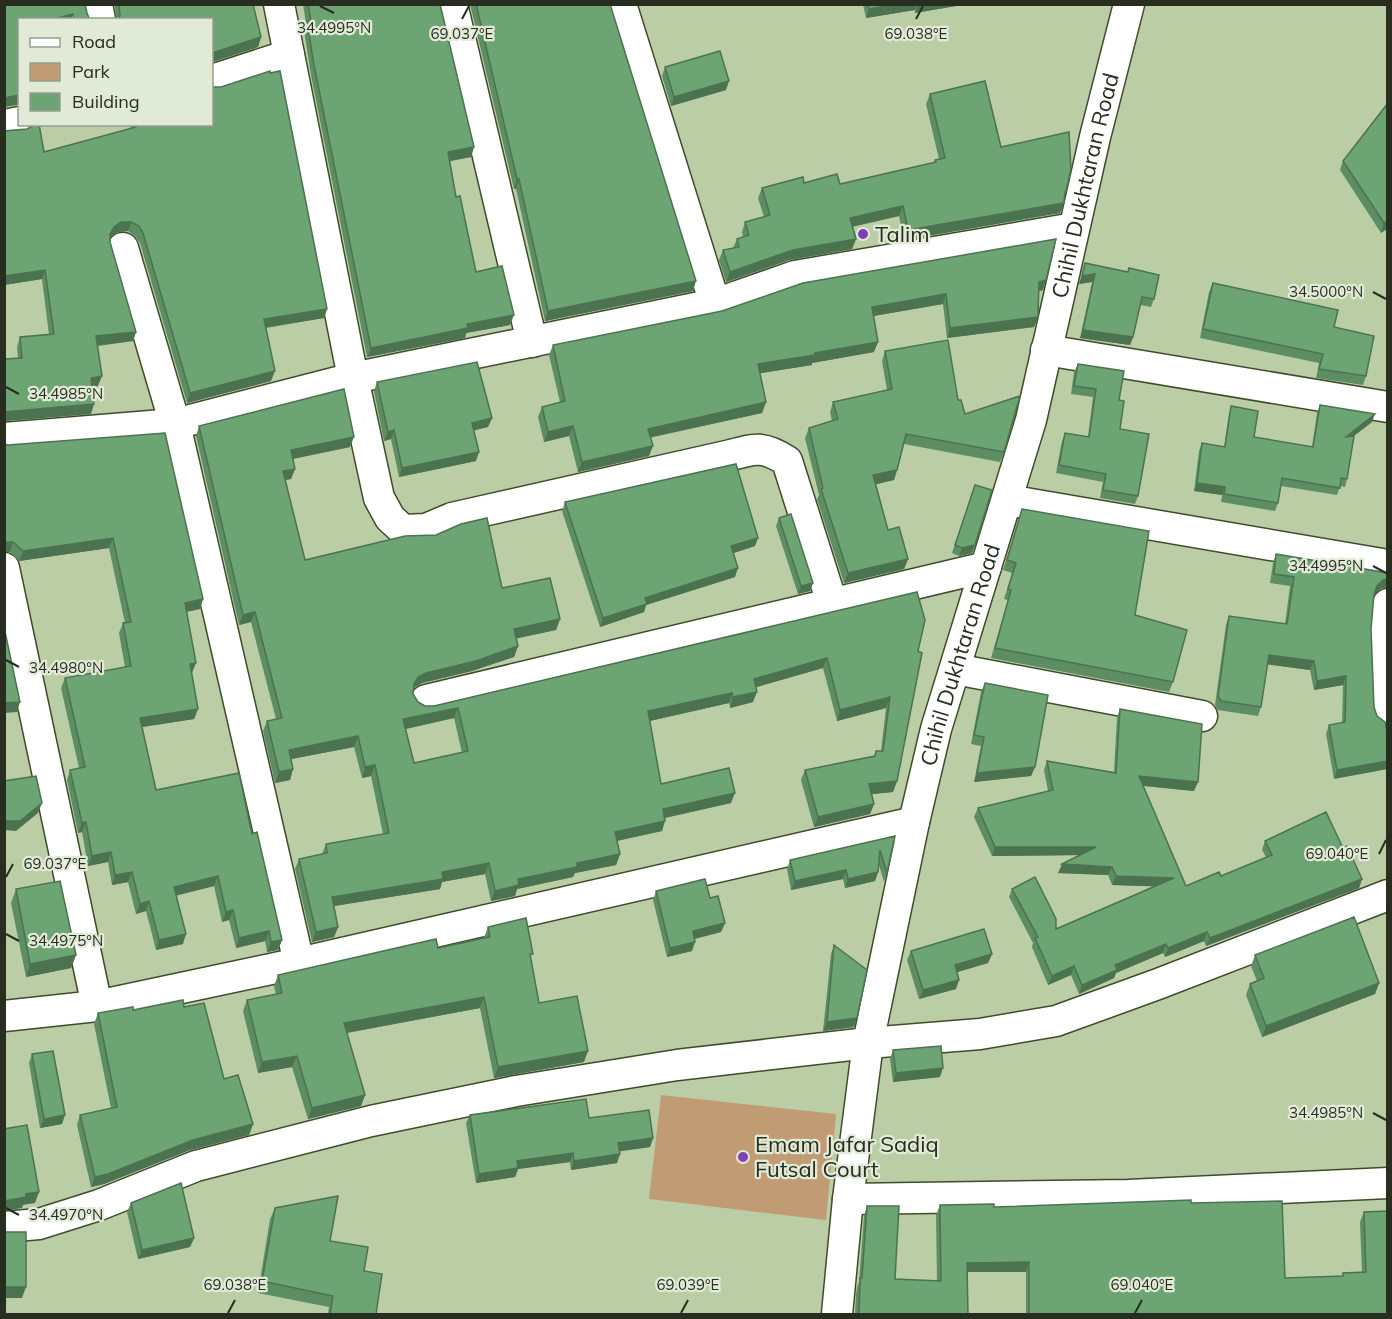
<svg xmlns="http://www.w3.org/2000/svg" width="1392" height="1319" viewBox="0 0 1392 1319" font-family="Mulish,sans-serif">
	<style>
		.green { fill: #c09b74 }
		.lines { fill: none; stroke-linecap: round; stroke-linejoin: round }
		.street-casing { stroke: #3d4c29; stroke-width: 33 }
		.street { stroke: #fff; stroke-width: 30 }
		.wall { fill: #5d8d63; fill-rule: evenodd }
		.shaded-wall { fill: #4c7350 }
		.building { fill: #6ca473; stroke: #4c7350; stroke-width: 1.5; fill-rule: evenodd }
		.ticks { fill: none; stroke: #282e1f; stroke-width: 2 }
		.poi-dot { fill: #813fb3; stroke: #e1ead6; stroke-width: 2 }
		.labels { text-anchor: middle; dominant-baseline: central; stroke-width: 4.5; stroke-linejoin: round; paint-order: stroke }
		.street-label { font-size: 22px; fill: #282e1f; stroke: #e1ead6 }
		.poi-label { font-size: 22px; fill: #282e1f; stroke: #e1ead6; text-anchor: start }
		.ticks-label { font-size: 15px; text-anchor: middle; fill: #282e1f; stroke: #e1ead6; stroke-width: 4.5; stroke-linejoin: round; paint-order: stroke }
	</style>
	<rect width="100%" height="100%" fill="#bbcda5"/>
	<path class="green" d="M 661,1095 L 836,1114 L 826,1220 L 649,1199 Z"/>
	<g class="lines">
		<g class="street-casing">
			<g id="street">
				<path d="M 97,4 L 100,20"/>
				<path d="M 279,4 L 353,378 L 379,498 L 390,518 L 403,530 L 426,529 L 452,518 L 731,455 C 756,448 764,446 787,461 L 832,603"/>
				<path d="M 452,4 L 532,342"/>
				<path d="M 621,4 L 715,304"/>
				<path d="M 212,80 L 289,55"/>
				<path d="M 4,125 L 20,122"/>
				<path d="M 123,248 L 175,424 L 299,963"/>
				<path d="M 1046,350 L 1388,407"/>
				<path d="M 4,438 L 175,424 L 353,378 L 715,304 L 795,276 L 1074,228"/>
				<path d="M 1007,500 L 1388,565"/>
				<path d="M 4,568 L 97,1006"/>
				<path d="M 1388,604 L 1385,637 L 1388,715"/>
				<path d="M 955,669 L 1202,716"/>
				<path d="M 426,700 L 986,567"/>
				<path d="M 4,1016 L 97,1006 L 299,963 L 914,822"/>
				<path d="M 848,1199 L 1128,1195 L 1388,1183"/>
				<path d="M 4,1227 L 39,1224 L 99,1205 L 196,1166 L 371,1121 L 516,1091 L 677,1065 L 868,1043 L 980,1034 L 1056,1021 L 1158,984 L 1388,895"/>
				<path id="s1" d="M 837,1314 L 848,1199 L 868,1043 L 914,822 L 936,729 L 1031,420 L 1095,137 L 1129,4"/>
			</g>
		</g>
		<use href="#street" class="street"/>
	</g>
	<path class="wall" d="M 116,4 L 253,4 L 261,37 L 258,47 L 212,62 L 212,20 L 116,20 L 115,7 Z
		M 303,4 L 440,4 L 474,147 L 471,157 L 450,161 L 456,197 L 476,272 L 510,325 L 466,333 L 465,338 L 367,357 L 311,75 L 304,31 L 306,24 Z
		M 470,4 L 610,4 L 693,291 L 545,321 L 516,189 L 514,189 Z
		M 863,4 L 957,4 L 956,6 L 915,13 L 915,10 L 866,18 Z
		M 665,67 L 726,90 L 671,106 L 662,76 Z
		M 930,94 L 1001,147 L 1066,191 L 1060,213 L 904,240 L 899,216 L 852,227 L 856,239 L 852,249 L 789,260 L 726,282 L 719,260 L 723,250 L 733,248 L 737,239 L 743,237 L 742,232 L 745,222 L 764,217 L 758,198 L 762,188 L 804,183 L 840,184 L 934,163 L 935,160 L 939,159 L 926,104 Z
		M 1388,103 L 1388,228 L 1381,233 L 1340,170 L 1343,161 Z
		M 130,124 L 212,124 L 327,309 L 324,318 L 266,328 L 271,381 L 187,403 L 140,243 L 135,236 L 128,231 L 118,232 L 110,237 L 110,242 L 136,332 L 133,341 L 98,346 L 98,386 L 92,387 L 91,414 L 4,421 L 4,359 L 18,358 L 17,347 L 20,337 L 49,335 L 42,279 L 4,285 L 4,131 L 44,152 L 131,129 Z
		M 1085,263 L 1128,272 L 1129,268 L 1154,299 L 1151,307 L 1140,305 L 1133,337 L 1130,345 L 1080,338 L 1092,282 L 1079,284 Z
		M 803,283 L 1043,290 L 1039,291 L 1038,317 L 1034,327 L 947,338 L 943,304 L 873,316 L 874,352 L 812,363 L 812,365 L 760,373 L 766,402 L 762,413 L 650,437 L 649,456 L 578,472 L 569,436 L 544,442 L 538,417 L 542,407 L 560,402 L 549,355 L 553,345 L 722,311 Z
		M 1213,283 L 1334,327 L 1366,376 L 1363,385 L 1316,378 L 1319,363 L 1200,338 L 1209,292 Z
		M 885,351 L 958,400 L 965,414 L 1004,452 L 1000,462 L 904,444 L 897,470 L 894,480 L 876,484 L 888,530 L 908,559 L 904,569 L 844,583 L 817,499 L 819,495 L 805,438 L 809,428 L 832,421 L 830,412 L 833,402 L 887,390 L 882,361 Z
		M 1078,364 L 1119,400 L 1120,429 L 1138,496 L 1135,504 L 1100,498 L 1103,482 L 1056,473 L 1062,441 L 1065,433 L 1088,437 L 1093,397 L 1071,394 L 1074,372 Z
		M 377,382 L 492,418 L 488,427 L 473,430 L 476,461 L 399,477 L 391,439 L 384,441 L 374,391 Z
		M 1320,405 L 1372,422 L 1354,436 L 1347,479 L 1345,487 L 1340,486 L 1337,495 L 1281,486 L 1278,503 L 1275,511 L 1221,502 L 1222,495 L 1194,491 L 1199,451 L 1202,443 L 1224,447 L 1229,414 L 1231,406 L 1254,437 L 1312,447 L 1317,413 Z
		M 199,426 L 350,447 L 293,459 L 295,469 L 291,479 L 285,480 L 305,560 L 502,588 L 560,619 L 556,630 L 516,638 L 518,646 L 514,657 L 472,671 L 422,683 L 415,687 L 413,689 L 413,694 L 418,702 L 425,706 L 434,706 L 917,592 L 918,651 L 897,781 L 893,792 L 871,794 L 874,804 L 870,814 L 814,827 L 801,780 L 805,770 L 874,757 L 876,751 L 881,751 L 886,708 L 837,721 L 823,668 L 756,687 L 753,702 L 730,708 L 729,703 L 650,721 L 661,784 L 731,803 L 665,818 L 662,831 L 617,841 L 620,854 L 616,865 L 575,873 L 573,877 L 517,889 L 515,896 L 491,901 L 485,874 L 442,882 L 440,889 L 334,906 L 338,927 L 334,937 L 312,942 L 295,869 L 299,859 L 322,854 L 326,844 L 383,834 L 371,776 L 362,778 L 354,747 L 291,759 L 293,769 L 290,780 L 275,783 L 263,731 L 267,721 L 276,719 L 251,622 L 239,625 L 196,436 ZM 454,718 L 462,753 L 414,763 L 406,729 Z
		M 4,444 L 203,599 L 200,609 L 186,612 L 192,673 L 198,709 L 194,719 L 142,727 L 156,790 L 252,834 L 282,940 L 278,950 L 267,952 L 265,941 L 236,948 L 229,920 L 222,922 L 214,886 L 177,895 L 183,944 L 156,950 L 146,911 L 136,914 L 128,882 L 112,885 L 108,862 L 88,866 L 82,832 L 78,833 L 67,780 L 70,770 L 79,768 L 61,688 L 65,678 L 125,667 L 119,633 L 123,623 L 125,623 L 109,548 L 19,561 L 10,552 Z
		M 975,485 L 975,545 L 972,553 L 959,556 L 952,553 Z
		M 565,502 L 755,546 L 733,553 L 735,577 L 646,605 L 644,612 L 600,627 L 562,511 Z
		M 1022,509 L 1135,615 L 1173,682 L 1169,692 L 991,658 L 1008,600 L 1004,599 L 1012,573 L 1003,570 Z
		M 779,518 L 813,583 L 810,591 L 798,594 L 776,526 Z
		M 1276,554 L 1380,589 L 1374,594 L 1371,629 L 1374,707 L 1334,779 L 1326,734 L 1329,725 L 1342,723 L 1343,685 L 1314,690 L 1310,670 L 1267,664 L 1261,707 L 1258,716 L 1218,710 L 1215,705 L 1226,625 L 1229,616 L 1285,624 L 1290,586 L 1270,583 L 1273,563 Z
		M 985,683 L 1035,767 L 1031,776 L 974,782 L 981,746 L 971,744 L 981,692 Z
		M 1120,709 L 1194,791 L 1143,786 L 1186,886 L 1221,876 L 1266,857 L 1262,850 L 1265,841 L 1343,848 L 1362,879 L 1359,888 L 1206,946 L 1204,941 L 1165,957 L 1163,953 L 1116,973 L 1114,978 L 1079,994 L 1071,975 L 1048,985 L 1032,947 L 1033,943 L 1009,897 L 1012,889 L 1056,929 L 1155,886 L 1112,885 L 1108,875 L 1058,873 L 1079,855 L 992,856 L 974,817 L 978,808 L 1048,791 L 1044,770 L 1047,761 L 1114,772 L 1117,717 Z
		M 895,836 L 887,873 L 884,882 L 879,865 L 878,872 L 875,881 L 845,888 L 843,879 L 791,890 L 787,869 L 790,860 Z
		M 16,889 L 76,955 L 71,968 L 26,977 L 11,903 Z
		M 656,891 L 710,898 L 725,923 L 721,932 L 695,939 L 692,951 L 667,957 L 653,900 Z
		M 488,927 L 531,960 L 539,1003 L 584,1062 L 494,1078 L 480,1008 L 347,1033 L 365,1095 L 361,1106 L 308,1119 L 292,1067 L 258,1073 L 243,1011 L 247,1000 L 276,995 L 274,986 L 278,975 L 438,948 L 484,938 Z
		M 834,945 L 854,1027 L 823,1031 L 831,954 Z
		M 911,951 L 992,954 L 988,963 L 957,972 L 956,989 L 919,999 L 907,960 Z
		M 1255,955 L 1379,983 L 1375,994 L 1262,1037 L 1246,995 L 1250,984 L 1257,981 L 1251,966 Z
		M 184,1007 L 224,1079 L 253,1124 L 249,1135 L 190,1150 L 104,1184 L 91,1187 L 77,1125 L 80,1115 L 111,1108 L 94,1024 L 98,1013 L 133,1010 Z
		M 893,1050 L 940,1077 L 893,1082 L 890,1059 Z
		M 32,1054 L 62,1124 L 40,1128 L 29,1063 Z
		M 470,1115 L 589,1118 L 653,1138 L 650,1147 L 619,1151 L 617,1163 L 571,1170 L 570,1162 L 518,1169 L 515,1177 L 476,1183 L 466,1123 Z
		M 131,1203 L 194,1238 L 190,1247 L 138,1259 L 127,1212 Z
		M 1191,1203 L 1285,1278 L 1342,1277 L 1343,1273 L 1362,1273 L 1360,1222 L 1364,1212 L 1388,1314 L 1026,1314 L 1026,1272 L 967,1272 L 968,1314 L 855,1314 L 856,1294 L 857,1288 L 859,1282 L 864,1216 L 867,1206 L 895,1279 L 937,1281 L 936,1215 L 940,1205 L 994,1207 Z
		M 275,1208 L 330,1241 L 364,1271 L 376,1314 L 328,1314 L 329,1307 L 258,1293 L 270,1219 Z"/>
	<path class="shaded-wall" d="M 897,4 L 917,4 L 915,10 L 866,18 L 869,9 Z
		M 918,4 L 957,4 L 956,6 L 915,13 Z
		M 73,14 L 71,20 L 50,20 Z
		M 261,37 L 258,47 L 212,62 L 212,53 Z
		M 729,81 L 726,90 L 671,106 L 674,97 Z
		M 20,95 L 20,99 L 17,105 L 4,107 L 4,98 Z
		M 474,147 L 471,157 L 445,162 L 448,152 Z
		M 517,179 L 519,179 L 516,189 L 514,189 Z
		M 1064,203 L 1060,213 L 904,240 L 908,230 Z
		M 903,206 L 899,216 L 846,228 L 850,218 Z
		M 1388,221 L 1388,228 L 1381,233 L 1384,223 Z
		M 121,222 L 131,222 L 128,231 L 118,232 L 110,237 L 110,234 L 114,227 Z
		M 856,239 L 852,249 L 789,260 L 726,282 L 730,272 L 793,250 Z
		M 45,270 L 42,279 L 4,285 L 4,276 Z
		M 1095,274 L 1092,282 L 1079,284 L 1082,276 Z
		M 1046,280 L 1043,290 L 1036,292 L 1039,282 Z
		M 696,281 L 693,291 L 545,321 L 548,311 Z
		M 946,294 L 943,304 L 868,317 L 872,307 Z
		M 327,309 L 324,318 L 261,328 L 264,319 Z
		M 514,315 L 510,325 L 466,333 L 465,338 L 367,357 L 371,348 L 467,324 Z
		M 1038,317 L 1034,327 L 947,338 L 950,328 Z
		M 1083,330 L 1133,337 L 1130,345 L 1080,338 Z
		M 136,332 L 133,341 L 93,346 L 96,336 Z
		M 878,342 L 874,352 L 812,363 L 812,365 L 755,374 L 758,364 Z
		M 275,371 L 271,381 L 187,403 L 190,393 Z
		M 102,376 L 98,386 L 87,388 L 91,378 Z
		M 766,402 L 762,413 L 644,439 L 648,429 Z
		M 94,404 L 91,414 L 4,421 L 4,412 L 6,411 Z
		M 1375,414 L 1372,422 L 1343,444 L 1346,437 Z
		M 492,418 L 488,427 L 468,432 L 472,423 Z
		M 573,426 L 569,436 L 544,442 L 548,432 Z
		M 394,430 L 391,439 L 384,441 L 388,432 Z
		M 354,437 L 350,447 L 287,460 L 291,450 Z
		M 653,446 L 649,456 L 578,472 L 582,462 Z
		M 479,452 L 476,461 L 399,477 L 402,468 Z
		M 295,469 L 291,479 L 279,481 L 283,471 Z
		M 897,470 L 894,480 L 869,486 L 873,475 Z
		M 1197,483 L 1225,487 L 1222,495 L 1194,491 Z
		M 113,538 L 109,548 L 19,561 L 23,551 Z
		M 758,538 L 755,546 L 728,555 L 731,546 Z
		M 4,542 L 13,542 L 10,552 L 4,552 Z
		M 975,545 L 972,553 L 959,556 L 962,548 Z
		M 908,559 L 904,569 L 844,583 L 848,573 Z
		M 738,568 L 735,577 L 646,605 L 644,612 L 600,627 L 603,618 L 645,598 Z
		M 1388,579 L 1388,587 L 1380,589 L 1374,595 L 1377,586 L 1383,580 Z
		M 813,583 L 810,591 L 798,594 L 801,586 Z
		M 203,599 L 200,609 L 181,613 L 185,603 Z
		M 255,612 L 251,622 L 239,625 L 243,615 Z
		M 560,619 L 556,630 L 510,640 L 514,629 Z
		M 518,646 L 514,657 L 472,671 L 422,683 L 415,687 L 410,695 L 414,684 L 418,677 L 426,673 Z
		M 1269,655 L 1314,661 L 1310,670 L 1265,664 Z
		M 827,658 L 823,668 L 750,689 L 754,679 Z
		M 196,663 L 192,673 L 190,664 Z
		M 1346,676 L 1343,685 L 1314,690 L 1317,681 Z
		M 757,692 L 753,702 L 730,708 L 733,697 Z
		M 732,693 L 729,703 L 645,722 L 648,711 Z
		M 890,697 L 886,708 L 837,721 L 840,710 Z
		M 20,702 L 17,712 L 4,713 L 4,703 Z
		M 458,708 L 454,718 L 400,730 L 403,719 Z
		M 198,709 L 194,719 L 136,728 L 140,718 Z
		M 358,736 L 354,747 L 286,760 L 289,750 Z
		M 1388,761 L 1388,769 L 1334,779 L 1337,770 Z
		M 375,765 L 371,776 L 362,778 L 365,767 Z
		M 1035,767 L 1031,776 L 974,782 L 977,773 Z
		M 293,769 L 290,780 L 275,783 L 279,772 Z
		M 1139,776 L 1198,782 L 1194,791 L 1136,785 Z
		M 897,781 L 893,792 L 865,795 L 869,784 Z
		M 735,793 L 731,803 L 659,819 L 663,809 Z
		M 42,803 L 38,813 L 16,831 L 4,830 L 4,821 Z
		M 874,804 L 870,814 L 814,827 L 818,817 Z
		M 665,821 L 662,831 L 611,842 L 615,832 Z
		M 86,822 L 82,832 L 78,833 L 82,823 Z
		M 995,847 L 1096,847 L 1093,855 L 992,856 Z
		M 111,852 L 108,862 L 88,866 L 92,856 Z
		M 620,854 L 616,865 L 575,873 L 573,877 L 517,889 L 515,896 L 491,901 L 495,891 L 518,879 L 577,863 Z
		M 489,863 L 485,874 L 442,882 L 440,889 L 328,907 L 332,897 L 442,872 Z
		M 1062,864 L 1112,867 L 1108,875 L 1058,873 Z
		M 846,870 L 843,879 L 791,890 L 795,881 Z
		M 132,872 L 128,882 L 112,885 L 115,875 Z
		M 878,872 L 875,881 L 845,888 L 848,879 Z
		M 218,876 L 214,886 L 171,897 L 174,887 Z
		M 1116,876 L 1174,878 L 1171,887 L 1112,885 Z
		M 1362,879 L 1359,888 L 1206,946 L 1210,938 Z
		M 149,901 L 146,911 L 136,914 L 140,904 Z
		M 233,910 L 229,920 L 222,922 L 226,912 Z
		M 725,923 L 721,932 L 689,940 L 693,931 Z
		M 338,927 L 334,937 L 312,942 L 316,932 Z
		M 269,931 L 265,941 L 236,948 L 239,938 Z
		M 1207,932 L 1204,941 L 1165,957 L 1168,948 Z
		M 186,934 L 183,944 L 156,950 L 159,940 Z
		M 282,940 L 278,950 L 267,952 L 271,942 Z
		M 695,942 L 692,951 L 667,957 L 670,948 Z
		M 1166,944 L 1163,953 L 1116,973 L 1114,978 L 1079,994 L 1082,985 L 1115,965 Z
		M 992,954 L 988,963 L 951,974 L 955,965 Z
		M 76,955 L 71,968 L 26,977 L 30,964 Z
		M 1074,966 L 1071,975 L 1048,985 L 1052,976 Z
		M 959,980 L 956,989 L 919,999 L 923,990 Z
		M 1379,983 L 1375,994 L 1262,1037 L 1266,1026 Z
		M 484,997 L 480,1008 L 340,1034 L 344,1023 Z
		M 857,1018 L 854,1027 L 823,1031 L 827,1022 Z
		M 588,1051 L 584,1062 L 494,1078 L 498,1067 Z
		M 297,1056 L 292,1067 L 258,1073 L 262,1062 Z
		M 943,1068 L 940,1077 L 893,1082 L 896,1073 Z
		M 365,1095 L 361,1106 L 308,1119 L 312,1108 Z
		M 65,1115 L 62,1124 L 40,1128 L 44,1119 Z
		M 253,1124 L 249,1135 L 190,1150 L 104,1184 L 91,1187 L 95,1177 L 193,1140 Z
		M 653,1138 L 650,1147 L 615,1152 L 618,1143 Z
		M 573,1153 L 570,1162 L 518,1169 L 515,1177 L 476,1183 L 479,1174 L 517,1161 Z
		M 620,1154 L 617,1163 L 571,1170 L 574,1161 Z
		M 39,1192 L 35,1203 L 23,1205 L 22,1208 L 4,1211 L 4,1201 L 26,1194 Z
		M 194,1238 L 190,1247 L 138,1259 L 142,1250 Z
		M 1029,1262 L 1026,1272 L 963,1272 L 967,1263 Z
		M 4,1287 L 26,1287 L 22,1298 L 4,1298 Z"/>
	<path class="building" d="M 4,4 L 85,4 L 87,13 L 90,20 L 74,20 L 73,14 L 50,20 L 20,20 L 20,95 L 4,98 Z
		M 119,4 L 253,4 L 261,37 L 212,53 L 212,20 L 117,20 L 120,16 Z
		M 308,4 L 440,4 L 474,147 L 448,152 L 456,197 L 460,196 L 476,272 L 502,266 L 514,315 L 467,324 L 468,328 L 371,348 L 314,65 L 307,21 L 311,21 Z
		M 476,4 L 610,4 L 696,281 L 548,311 L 519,179 L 517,179 Z
		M 868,4 L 897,4 L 869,9 Z
		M 720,51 L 729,81 L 674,97 L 665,67 Z
		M 270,71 L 270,73 L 280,71 L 327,309 L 264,319 L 275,371 L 190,393 L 143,233 L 139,226 L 131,222 L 121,222 L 114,227 L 110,234 L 110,242 L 136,332 L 96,336 L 102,376 L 91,378 L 94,404 L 4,412 L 4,359 L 22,358 L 20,337 L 54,334 L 45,270 L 4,276 L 4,131 L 27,129 L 36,124 L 39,124 L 44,152 L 136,127 L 136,124 L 212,124 L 212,87 L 221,87 Z
		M 985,81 L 1001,147 L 1069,132 L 1071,169 L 1066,191 L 1065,192 L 1064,203 L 908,230 L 903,206 L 850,218 L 856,239 L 793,250 L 730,272 L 723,250 L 739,247 L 737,239 L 749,235 L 745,222 L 770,215 L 762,188 L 803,177 L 804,183 L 837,174 L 840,184 L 936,162 L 935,160 L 945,158 L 930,94 Z
		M 1388,103 L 1388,221 L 1384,223 L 1343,161 Z
		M 1056,239 L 1046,280 L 1039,282 L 1038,317 L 950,328 L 946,294 L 872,307 L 878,342 L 815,353 L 815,355 L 758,364 L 766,402 L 648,429 L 653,446 L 582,462 L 573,426 L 548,432 L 542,407 L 565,401 L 553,345 L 722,311 L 803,283 Z
		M 1085,263 L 1128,272 L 1129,268 L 1159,275 L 1154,299 L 1142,297 L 1133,337 L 1083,330 L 1095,274 L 1082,276 Z
		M 1213,283 L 1338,310 L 1334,327 L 1374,336 L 1366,376 L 1319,369 L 1323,354 L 1203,329 Z
		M 948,340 L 958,400 L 961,400 L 965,414 L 1020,396 L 1004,452 L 906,434 L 897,470 L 873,475 L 888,530 L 899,527 L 908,559 L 848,573 L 821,489 L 823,488 L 809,428 L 838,419 L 833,402 L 892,389 L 885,351 Z
		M 477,362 L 492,418 L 472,423 L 479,452 L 402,468 L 394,430 L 388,432 L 377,382 Z
		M 1078,364 L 1124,371 L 1119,400 L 1124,401 L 1120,429 L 1149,434 L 1138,496 L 1103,490 L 1106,474 L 1059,465 L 1065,433 L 1089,437 L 1096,389 L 1074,386 Z
		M 344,389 L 354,437 L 291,450 L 295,469 L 283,471 L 305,560 L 405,536 L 436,535 L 461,524 L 487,518 L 502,588 L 550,578 L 560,619 L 514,629 L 518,646 L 476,661 L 426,673 L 418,677 L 414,684 L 413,694 L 418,702 L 425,706 L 434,706 L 917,592 L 925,620 L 918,651 L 922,653 L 897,781 L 869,784 L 874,804 L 818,817 L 805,770 L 875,756 L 876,751 L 883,751 L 890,697 L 840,710 L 827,658 L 754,679 L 757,692 L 733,697 L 732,693 L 648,711 L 661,784 L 729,768 L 735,793 L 663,809 L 665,821 L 615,832 L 620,854 L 577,863 L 577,867 L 518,879 L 519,885 L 495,891 L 489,863 L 442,872 L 443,879 L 332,897 L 338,927 L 316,932 L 299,859 L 327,853 L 326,844 L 389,833 L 375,765 L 365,767 L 358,736 L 289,750 L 293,769 L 279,772 L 267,721 L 282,718 L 255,612 L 243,615 L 199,426 ZM 458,708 L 468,751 L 414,763 L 403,719 Z
		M 1320,405 L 1375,414 L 1346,437 L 1354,436 L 1347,479 L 1341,478 L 1340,488 L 1282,478 L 1278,503 L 1224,494 L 1225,487 L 1197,483 L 1202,443 L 1225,447 L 1231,406 L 1258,411 L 1254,437 L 1313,447 Z
		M 165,433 L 203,599 L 185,603 L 196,663 L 190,664 L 198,709 L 140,718 L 156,790 L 239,773 L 252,834 L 257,832 L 282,940 L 271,942 L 269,931 L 239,938 L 233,910 L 226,912 L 218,876 L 174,887 L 186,934 L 159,940 L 149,901 L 140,904 L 132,872 L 115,875 L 111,852 L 92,856 L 86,822 L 82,823 L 70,770 L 85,767 L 65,678 L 131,666 L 123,623 L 131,622 L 113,538 L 23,551 L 13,542 L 4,542 L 4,444 L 8,445 Z
		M 736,464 L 758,538 L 731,546 L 738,568 L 645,598 L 647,604 L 603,618 L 565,502 Z
		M 975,485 L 992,490 L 975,545 L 962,548 L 955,545 Z
		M 1022,509 L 1149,531 L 1135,615 L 1187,630 L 1173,682 L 995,648 L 1011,590 L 1008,589 L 1016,563 L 1007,560 Z
		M 791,514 L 813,583 L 801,586 L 779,518 Z
		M 1276,554 L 1388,573 L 1388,579 L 1383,580 L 1377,586 L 1374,594 L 1371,629 L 1374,707 L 1377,716 L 1385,722 L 1388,735 L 1388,761 L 1337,770 L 1329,725 L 1345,722 L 1346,676 L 1317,681 L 1314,661 L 1269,655 L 1261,707 L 1221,701 L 1218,696 L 1229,616 L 1287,624 L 1294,577 L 1274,574 Z
		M 4,627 L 20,702 L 4,703 Z
		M 985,683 L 1048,695 L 1035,767 L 977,773 L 984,737 L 974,735 Z
		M 1120,709 L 1202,724 L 1198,782 L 1139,776 L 1186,886 L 1219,872 L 1221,876 L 1272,855 L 1265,841 L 1326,812 L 1343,848 L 1347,846 L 1362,879 L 1210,938 L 1207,932 L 1168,948 L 1166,944 L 1115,965 L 1117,970 L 1082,985 L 1074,966 L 1052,976 L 1035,938 L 1038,937 L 1012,889 L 1035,877 L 1056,919 L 1056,929 L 1174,878 L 1116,876 L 1112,867 L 1062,864 L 1096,847 L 995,847 L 978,808 L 1053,790 L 1047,761 L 1116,773 Z
		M 36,776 L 42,803 L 20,821 L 4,821 L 4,781 Z
		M 895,836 L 887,873 L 880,850 L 878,872 L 848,879 L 846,870 L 795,881 L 790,860 Z
		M 705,879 L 710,898 L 718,896 L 725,923 L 693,931 L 695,942 L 670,948 L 656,891 Z
		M 60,881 L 76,955 L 30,964 L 16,889 Z
		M 1354,917 L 1379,983 L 1266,1026 L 1250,984 L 1264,978 L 1255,955 Z
		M 526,918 L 533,954 L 530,954 L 539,1003 L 577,996 L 588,1051 L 498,1067 L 484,997 L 344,1023 L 365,1095 L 312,1108 L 297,1056 L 262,1062 L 247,1000 L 282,993 L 278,975 L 436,939 L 438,948 L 490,937 L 488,927 Z
		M 984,929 L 992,954 L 955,965 L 959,980 L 923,990 L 911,951 Z
		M 834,945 L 867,970 L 857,1018 L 827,1022 Z
		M 183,1000 L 184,1007 L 204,1003 L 224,1079 L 238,1075 L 253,1124 L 193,1140 L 108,1174 L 95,1177 L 80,1115 L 117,1107 L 98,1013 L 133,1007 L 133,1010 Z
		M 941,1046 L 943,1068 L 896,1073 L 893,1050 Z
		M 53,1051 L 65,1115 L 44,1119 L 32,1054 Z
		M 586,1099 L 589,1118 L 649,1110 L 653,1138 L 618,1143 L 620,1154 L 574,1161 L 573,1153 L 517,1161 L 518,1168 L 479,1174 L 470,1115 Z
		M 27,1125 L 39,1192 L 26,1194 L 26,1197 L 4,1201 L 4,1129 Z
		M 181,1183 L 194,1238 L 142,1250 L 131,1203 Z
		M 338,1196 L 330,1241 L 368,1247 L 364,1271 L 382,1274 L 376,1314 L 330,1314 L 333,1296 L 262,1281 L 275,1208 Z
		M 1191,1200 L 1191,1203 L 1282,1201 L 1285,1278 L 1343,1276 L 1343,1273 L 1366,1272 L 1364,1212 L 1388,1211 L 1388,1314 L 1029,1314 L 1029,1262 L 967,1263 L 968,1314 L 859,1314 L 860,1284 L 860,1278 L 862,1278 L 867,1206 L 899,1206 L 895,1279 L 941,1281 L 940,1205 L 994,1204 L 994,1207 Z
		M 4,1232 L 26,1232 L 26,1287 L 4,1287 Z"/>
	<path class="ticks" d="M 320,6 L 334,13M 462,19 L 469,6M 916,19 L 923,6M 1373,292 L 1386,299M 6,387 L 19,394M 1373,566 L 1386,573M 6,660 L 19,667M 1379,854 L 1386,840M 6,877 L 13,864M 6,934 L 19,941M 1373,1113 L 1386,1120M 6,1208 L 19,1215M 228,1313 L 235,1300M 681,1313 L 688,1300M 1135,1313 L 1142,1300"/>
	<g class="poi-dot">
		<circle cx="863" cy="234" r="6"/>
		<circle cx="743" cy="1157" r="6"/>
	</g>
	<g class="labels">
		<g class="street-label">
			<text stroke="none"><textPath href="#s1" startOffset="1158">Chihil Dukhtaran Road</textPath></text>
			<text stroke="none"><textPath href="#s1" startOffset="672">Chihil Dukhtaran Road</textPath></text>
		</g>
		<g class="poi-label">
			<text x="875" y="234">Talim</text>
			<text x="755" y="1144">Emam Jafar Sadiq<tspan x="755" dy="25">Futsal Court</tspan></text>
		</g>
	</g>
	<g class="ticks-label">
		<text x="334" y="33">34.4995°N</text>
		<text x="462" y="39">69.037°E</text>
		<text x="916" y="39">69.038°E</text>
		<text x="1326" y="297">34.5000°N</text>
		<text x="66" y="399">34.4985°N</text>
		<text x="1326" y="571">34.4995°N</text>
		<text x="66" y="673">34.4980°N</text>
		<text x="1337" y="859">69.040°E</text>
		<text x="55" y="869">69.037°E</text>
		<text x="66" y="946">34.4975°N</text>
		<text x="1326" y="1118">34.4985°N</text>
		<text x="66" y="1220">34.4970°N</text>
		<text x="235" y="1290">69.038°E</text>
		<text x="688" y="1290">69.039°E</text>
		<text x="1142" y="1290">69.040°E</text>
	</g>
	<rect width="1392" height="1319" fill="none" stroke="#282e1f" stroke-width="12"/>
	<rect x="18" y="18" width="195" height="108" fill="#e1ead6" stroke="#979f8d" stroke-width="1.5"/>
	<rect x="30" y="38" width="30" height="9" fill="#ffffff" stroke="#979f8d" stroke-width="1.5"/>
	<text x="72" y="48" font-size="18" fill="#282e1f">Road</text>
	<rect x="30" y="63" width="30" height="18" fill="#c09b74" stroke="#979f8d" stroke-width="1.5"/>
	<text x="72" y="78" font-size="18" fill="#282e1f">Park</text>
	<rect x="30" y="93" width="30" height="18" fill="#6ca473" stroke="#979f8d" stroke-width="1.5"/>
	<text x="72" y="108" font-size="18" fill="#282e1f">Building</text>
</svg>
